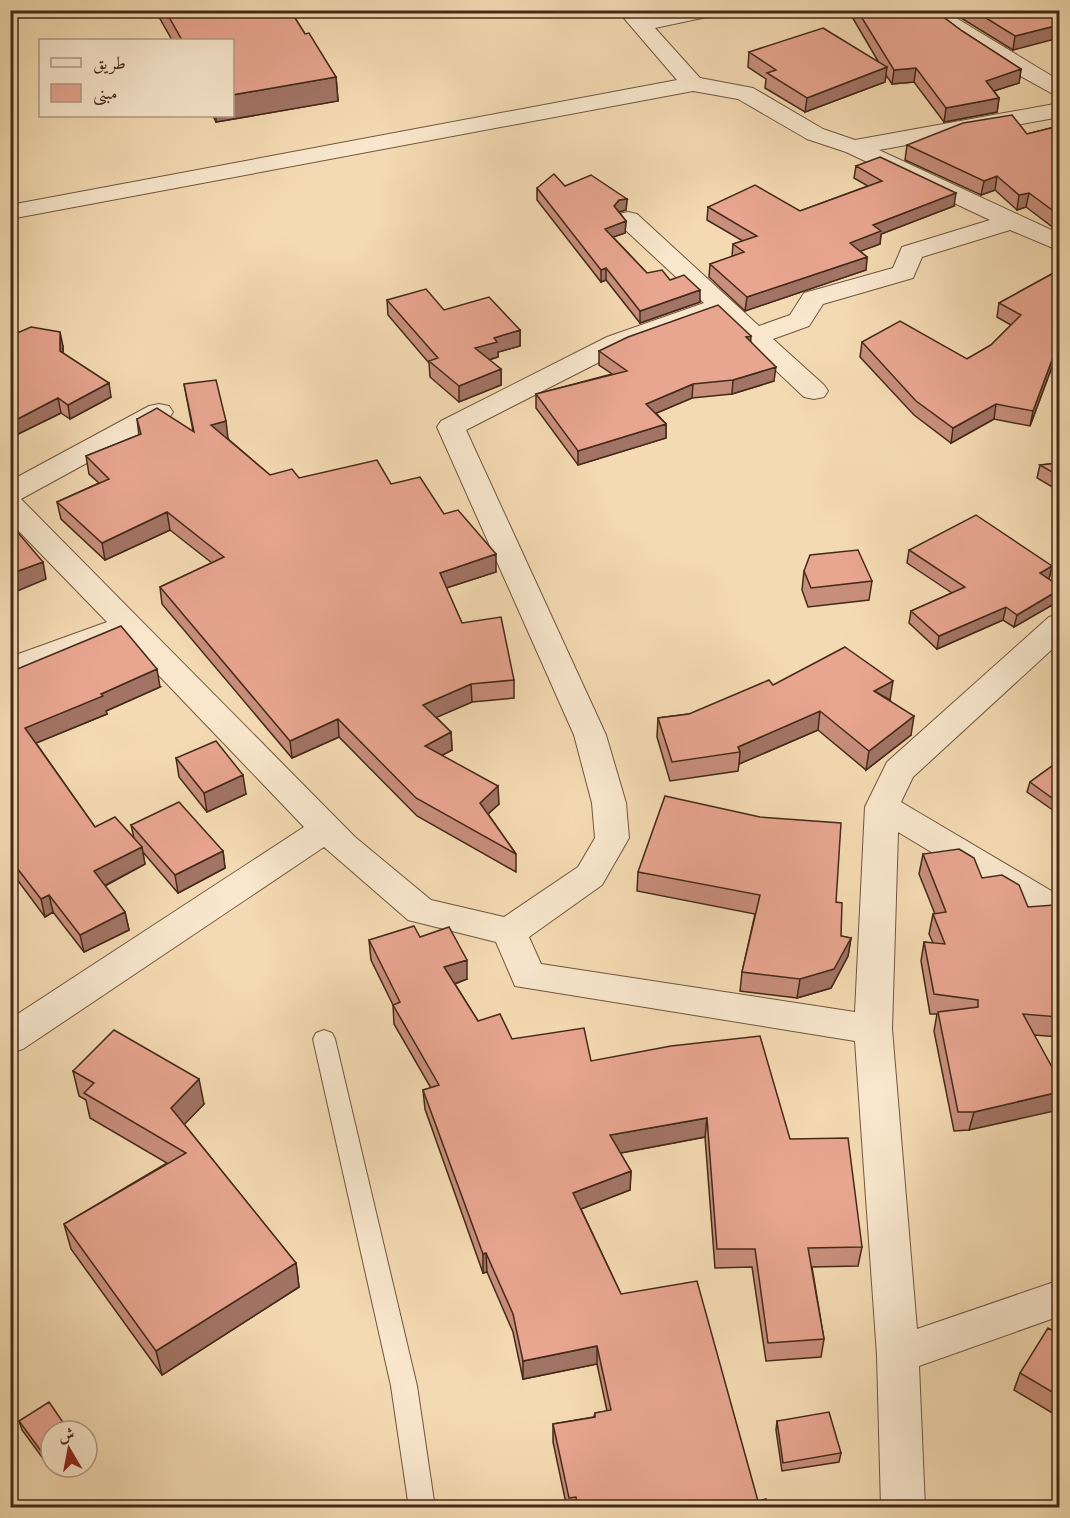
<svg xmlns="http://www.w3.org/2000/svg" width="1070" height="1518" viewBox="0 0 1070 1518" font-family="'Old Standard TT',Amiri,serif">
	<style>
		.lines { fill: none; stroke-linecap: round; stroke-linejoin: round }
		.service-casing { stroke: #70563e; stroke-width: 2 }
		.minor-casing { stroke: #70563e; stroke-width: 2 }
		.service { fill: #f8e7cd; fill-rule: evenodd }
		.minor { fill: #f8e7cd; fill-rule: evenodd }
		.wall { fill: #c88e7c; stroke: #442a18; stroke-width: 1.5 }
		.shaded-wall { fill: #a27465; stroke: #442a18; stroke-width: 1.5 }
		.building { fill: #e8a590; stroke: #442a18; stroke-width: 1.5 }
	</style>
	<rect width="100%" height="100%" fill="#f4dab2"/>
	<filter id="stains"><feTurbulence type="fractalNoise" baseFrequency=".00333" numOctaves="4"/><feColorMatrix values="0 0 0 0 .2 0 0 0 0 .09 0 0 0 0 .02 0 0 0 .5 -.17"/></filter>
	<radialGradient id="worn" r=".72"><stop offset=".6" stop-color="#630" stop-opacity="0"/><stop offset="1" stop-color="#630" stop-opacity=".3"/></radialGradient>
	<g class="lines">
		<g class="service-casing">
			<path id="service" d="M 324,1030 L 332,1033 L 335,1039 L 417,1386 L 435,1508 L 409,1508 L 391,1386 L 313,1039 L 316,1033 Z"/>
		</g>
		<g class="minor-casing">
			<path id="minor" d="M 617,10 L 639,10 L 645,17 L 676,10 L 718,10 L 716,15 L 655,28 L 700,78 L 753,88 L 823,129 L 855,140 L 1060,103 L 1060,117 L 879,150 L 1060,234 L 1060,251 L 1010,230 L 922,257 L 913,278 L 823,304 L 809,326 L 773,339 L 824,385 L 828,391 L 824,397 L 814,399 L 804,397 L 718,316 L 625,349 L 466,430 L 606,735 L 626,803 L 629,838 L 602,885 L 529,937 L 541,964 L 855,1012 L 865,807 L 887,762 L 1049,617 L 1060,614 L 1060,642 L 913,777 L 901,802 L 1060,896 L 1060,926 L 1048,922 L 898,832 L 892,1029 L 917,1329 L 1060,1280 L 1060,1316 L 919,1366 L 925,1508 L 881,1508 L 877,1355 L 855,1041 L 515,986 L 496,942 L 408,920 L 324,847 L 23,1049 L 10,1053 L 10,1019 L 304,827 L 123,638 L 10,680 L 10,657 L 107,622 L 10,522 L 10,481 L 149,406 L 159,404 L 169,406 L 173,412 L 169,418 L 21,499 L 355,837 L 431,900 L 504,917 L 578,867 L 595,838 L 592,803 L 574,735 L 437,427 L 441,421 L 607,337 L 704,303 L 619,224 L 616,219 L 619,214 L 628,212 L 637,214 L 759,326 L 790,315 L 804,293 L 893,268 L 902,247 L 990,220 L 846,152 L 807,139 L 738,99 L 693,91 L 10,219 L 10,205 L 677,80 Z
				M 918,10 L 943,10 L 1060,81 L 1060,98 L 961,43 Z"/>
		</g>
		<use href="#service" class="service"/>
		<use href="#minor" class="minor"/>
	</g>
	<path class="wall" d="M 155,10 L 290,10 L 305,34 L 336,77 L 338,101 L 216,122 L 213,116 L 232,116 L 232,40 L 172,40 Z
		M 848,10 L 934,10 L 962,31 L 1021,69 L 1019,83 L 994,91 L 999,98 L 997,112 L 944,122 L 914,82 L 892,84 L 886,75 L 885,82 L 805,112 L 765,88 L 766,79 L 748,67 L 749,52 L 878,61 Z
		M 948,10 L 1059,10 L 1013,50 Z
		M 1059,126 L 1059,232 L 1026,207 L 1017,210 L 995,190 L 981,195 L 905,160 L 907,145 L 1027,134 Z
		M 856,166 L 954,206 L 881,234 L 880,244 L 860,251 L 867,257 L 866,270 L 745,311 L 709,277 L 710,264 L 732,257 L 733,244 L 743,241 L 707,220 L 708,207 L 800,211 L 868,186 L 854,178 Z
		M 565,186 L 627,199 L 626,210 L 619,212 L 626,221 L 625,233 L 613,237 L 647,273 L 670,280 L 700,302 L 640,323 L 606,280 L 601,282 L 537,200 L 537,188 Z
		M 1059,270 L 1059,348 L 1030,426 L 994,419 L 951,443 L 914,415 L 860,357 L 862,342 L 967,359 L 991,345 L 1011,325 L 997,317 L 999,303 Z
		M 387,300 L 444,310 L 520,330 L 520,346 L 498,352 L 498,357 L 489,360 L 501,369 L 501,385 L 459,402 L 430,377 L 429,363 L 388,315 Z
		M 10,336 L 63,346 L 63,353 L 111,397 L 70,419 L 61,413 L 10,438 Z
		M 751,342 L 774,381 L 732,394 L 692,398 L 656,413 L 666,424 L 666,438 L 578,465 L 536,408 L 536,394 L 612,374 L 599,365 L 599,351 Z
		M 184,384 L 228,438 L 227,438 L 270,475 L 299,478 L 391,484 L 444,514 L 496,572 L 446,588 L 462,623 L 514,680 L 514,698 L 472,702 L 436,717 L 451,732 L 452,750 L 442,755 L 499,804 L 488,814 L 516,854 L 516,872 L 417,816 L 339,737 L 292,758 L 162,604 L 160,587 L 212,563 L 170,530 L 105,560 L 61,519 L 57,502 L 99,483 L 89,474 L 86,456 L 139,435 L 137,419 L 193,431 Z
		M 1059,463 L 1059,491 L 1037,478 L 1040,465 Z
		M 909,550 L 1052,566 L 1049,579 L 1059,601 L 1014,627 L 1003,620 L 937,649 L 909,623 L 911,611 L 952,593 L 907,563 Z
		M 804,571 L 872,581 L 869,600 L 808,607 L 802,590 Z
		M 10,672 L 160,687 L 106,711 L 107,714 L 36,743 L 95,827 L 134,838 L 131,825 L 223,851 L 225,868 L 178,893 L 142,851 L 145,864 L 105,886 L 125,912 L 129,930 L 84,952 L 53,912 L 45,917 L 10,870 Z
		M 890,700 L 911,735 L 866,770 L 818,730 L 739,764 L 738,771 L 670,781 L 657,737 L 658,718 L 689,714 Z
		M 176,758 L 246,794 L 207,812 L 179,777 Z
		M 1059,761 L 1059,812 L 1057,813 L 1027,792 L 1030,782 Z
		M 923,854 L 982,878 L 1028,907 L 1059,918 L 1059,1037 L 1034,1035 L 969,1130 L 954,1131 L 934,1031 L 937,1014 L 930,1014 L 921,961 L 924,942 L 933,943 L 929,934 L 933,914 L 935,914 L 919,874 Z
		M 638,872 L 836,902 L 841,936 L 851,938 L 848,956 L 831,988 L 797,998 L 740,991 L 742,972 L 755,914 L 637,891 Z
		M 420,937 L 467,979 L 455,984 L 478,1021 L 512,1039 L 591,1061 L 790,1139 L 862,1247 L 858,1266 L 812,1267 L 824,1339 L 821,1357 L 766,1361 L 752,1267 L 715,1268 L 705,1137 L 620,1153 L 631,1171 L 630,1190 L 581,1209 L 621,1294 L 758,1501 L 768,1508 L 567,1508 L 553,1442 L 553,1424 L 594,1417 L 595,1413 L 607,1411 L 597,1364 L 523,1379 L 513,1332 L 487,1272 L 483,1273 L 425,1109 L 423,1090 L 431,1088 L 394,1024 L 393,1005 L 371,960 L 369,940 Z
		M 73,1071 L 204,1104 L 184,1124 L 296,1263 L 299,1287 L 162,1375 L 71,1249 L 64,1224 L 167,1163 L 90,1118 L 86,1100 L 79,1096 Z
		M 1059,1334 L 1059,1417 L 1014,1390 L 1020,1373 Z
		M 19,1421 L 51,1431 L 51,1461 L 47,1464 L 22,1430 Z
		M 777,1421 L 841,1453 L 839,1462 L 782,1471 L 776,1430 Z"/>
	<path class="shaded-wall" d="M 1059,25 L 1059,38 L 1013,50 L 1015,36 Z
		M 887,67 L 885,82 L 805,112 L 807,98 Z
		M 916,68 L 914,82 L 892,84 L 894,70 Z
		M 1021,69 L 1019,83 L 984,94 L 986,81 Z
		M 336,77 L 338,101 L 216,122 L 216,116 L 232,116 L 232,95 Z
		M 999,98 L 997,112 L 944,122 L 946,108 Z
		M 997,176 L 995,190 L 981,195 L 984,181 Z
		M 956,193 L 954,206 L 881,234 L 880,244 L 848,256 L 850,243 L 873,225 Z
		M 1029,193 L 1026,207 L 1017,210 L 1019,195 Z
		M 627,199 L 626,210 L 619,212 L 614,206 L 619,200 Z
		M 626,221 L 625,233 L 605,240 L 605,229 Z
		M 867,257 L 866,270 L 745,311 L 747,297 Z
		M 606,268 L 606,280 L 601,282 L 601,270 Z
		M 700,290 L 700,302 L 640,323 L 640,311 Z
		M 520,330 L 520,346 L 498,352 L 498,357 L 475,364 L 475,348 L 494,338 Z
		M 60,332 L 63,346 L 62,365 L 60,351 Z
		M 751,336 L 750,350 L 746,337 Z
		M 1059,341 L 1059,348 L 1030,426 L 1033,411 Z
		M 776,367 L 774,381 L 732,394 L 733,380 Z
		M 501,369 L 501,385 L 459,402 L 459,386 Z
		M 109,383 L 111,397 L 70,419 L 68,405 Z
		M 693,384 L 692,398 L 645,418 L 646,404 Z
		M 58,398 L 61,413 L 10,438 L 10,423 Z
		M 996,404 L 994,419 L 951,443 L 953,428 Z
		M 226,421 L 228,438 L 213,443 L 211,425 Z
		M 666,424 L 666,438 L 578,465 L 578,451 Z
		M 167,512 L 170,530 L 105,560 L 102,543 Z
		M 496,554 L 496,572 L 440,590 L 440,573 Z
		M 43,562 L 46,579 L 10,594 L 10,574 Z
		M 1052,566 L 1049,579 L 1037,586 L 1040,573 Z
		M 1059,590 L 1059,601 L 1014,627 L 1017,615 Z
		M 1006,607 L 1003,620 L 937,649 L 939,636 Z
		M 157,669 L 160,687 L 106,711 L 107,714 L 29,746 L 25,728 Z
		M 893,681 L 890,700 L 874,691 Z
		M 471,684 L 472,702 L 424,723 L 423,705 Z
		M 820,711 L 818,730 L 739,764 L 740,752 L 738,747 Z
		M 914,716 L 911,735 L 866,770 L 869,751 Z
		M 338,719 L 339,737 L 292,758 L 290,741 Z
		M 451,732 L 452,750 L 426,764 L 425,746 Z
		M 243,775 L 246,794 L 207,812 L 204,793 Z
		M 498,786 L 499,804 L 480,821 L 480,803 Z
		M 142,847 L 145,864 L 98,889 L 94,871 Z
		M 223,851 L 225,868 L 178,893 L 175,875 Z
		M 49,895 L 53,912 L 45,917 L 41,899 Z
		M 125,912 L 129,930 L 84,952 L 80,935 Z
		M 851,938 L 848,956 L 831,988 L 797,998 L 800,979 Z
		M 467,960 L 467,979 L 445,987 L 444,967 Z
		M 199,1079 L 204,1104 L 176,1133 L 171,1108 Z
		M 1059,1092 L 1059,1110 L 969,1130 L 974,1112 Z
		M 707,1118 L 705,1137 L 610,1155 L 610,1135 Z
		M 631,1171 L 630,1190 L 573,1212 L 573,1193 Z
		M 486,1253 L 487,1272 L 483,1273 L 483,1254 Z
		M 296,1263 L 299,1287 L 162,1375 L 156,1351 Z
		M 597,1346 L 597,1364 L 523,1379 L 523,1361 Z
		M 51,1451 L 51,1461 L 47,1464 L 44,1455 Z"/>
	<path class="building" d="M 165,10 L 290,10 L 305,34 L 309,33 L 336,77 L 232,95 L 232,40 L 182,40 Z
		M 857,10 L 934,10 L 962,31 L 1021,69 L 986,81 L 999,98 L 946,108 L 916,68 L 894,70 Z
		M 973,10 L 1059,10 L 1059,25 L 1015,36 Z
		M 823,28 L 887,67 L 807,98 L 767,73 L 776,70 L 749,52 Z
		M 1012,115 L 1027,134 L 1059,126 L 1059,215 L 1029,193 L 1019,195 L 997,176 L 984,181 L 907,145 L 963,123 Z
		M 880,157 L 956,193 L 873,225 L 881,231 L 850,243 L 867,257 L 747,297 L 710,264 L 744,252 L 733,244 L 757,236 L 708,207 L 755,185 L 800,211 L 882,181 L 856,166 Z
		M 554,174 L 565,186 L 591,175 L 627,199 L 619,200 L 614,206 L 626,221 L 605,229 L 647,273 L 662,270 L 670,280 L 684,275 L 700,290 L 640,311 L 606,268 L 601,270 L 537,188 Z
		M 1059,270 L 1059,341 L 1033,411 L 996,404 L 953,428 L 916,401 L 862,342 L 900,321 L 967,359 L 991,345 L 1021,315 L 999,303 Z
		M 426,289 L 444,310 L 489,297 L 520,330 L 494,338 L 497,342 L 475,348 L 501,369 L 459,386 L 429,361 L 438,358 L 387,300 Z
		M 718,305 L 751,336 L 746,337 L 776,367 L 733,380 L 693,384 L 646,404 L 666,424 L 578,451 L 536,394 L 627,371 L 599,351 L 628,337 Z
		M 31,327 L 60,332 L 60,351 L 109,383 L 68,405 L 58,398 L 10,423 L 10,336 Z
		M 216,380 L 226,421 L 211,425 L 270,475 L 292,469 L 299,478 L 377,460 L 391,484 L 420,477 L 444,514 L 458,510 L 496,554 L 440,573 L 462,623 L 501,617 L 514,680 L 471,684 L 423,705 L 451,732 L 425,746 L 498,786 L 480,803 L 516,854 L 416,798 L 338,719 L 290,741 L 160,587 L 224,557 L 167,512 L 102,543 L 57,502 L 109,479 L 86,456 L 141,434 L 137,419 L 157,408 L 194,432 L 184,384 Z
		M 1059,463 L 1059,476 L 1040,465 Z
		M 976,515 L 1052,566 L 1040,573 L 1059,586 L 1059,590 L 1017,615 L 1006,607 L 939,636 L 911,611 L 965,587 L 909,550 Z
		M 14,528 L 43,562 L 10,574 L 10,529 Z
		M 858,550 L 872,581 L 811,588 L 804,571 L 810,555 Z
		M 121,626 L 157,669 L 101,694 L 103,696 L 25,728 L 95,827 L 115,817 L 142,847 L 94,871 L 125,912 L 80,935 L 49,895 L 41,899 L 10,859 L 10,672 Z
		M 845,647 L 893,681 L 874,691 L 914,716 L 869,751 L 820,711 L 738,747 L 740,752 L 672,762 L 658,718 L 689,714 L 769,680 L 773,685 Z
		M 216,741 L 243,775 L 204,793 L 176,758 Z
		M 1059,761 L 1059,803 L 1030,782 Z
		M 665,796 L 760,817 L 841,823 L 836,902 L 842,903 L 841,936 L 851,938 L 834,969 L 800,979 L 742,972 L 760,895 L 638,872 Z
		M 179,802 L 223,851 L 175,875 L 131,825 Z
		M 959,849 L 974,858 L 982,878 L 1002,875 L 1019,885 L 1028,907 L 1054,905 L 1059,918 L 1059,1017 L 1023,1014 L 1059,1080 L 1059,1092 L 974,1112 L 958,1112 L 938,1012 L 978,1007 L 978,1000 L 934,994 L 924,942 L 945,944 L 933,914 L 946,912 L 923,854 Z
		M 414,926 L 420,937 L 449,927 L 467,960 L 444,967 L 478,1021 L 500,1014 L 512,1039 L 584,1028 L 591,1061 L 671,1046 L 760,1036 L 790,1139 L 848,1138 L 862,1247 L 808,1248 L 824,1339 L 768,1343 L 755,1249 L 717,1249 L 707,1118 L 610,1135 L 631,1171 L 573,1193 L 621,1294 L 697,1281 L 758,1501 L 766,1499 L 768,1508 L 578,1508 L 576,1497 L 569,1498 L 553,1424 L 595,1417 L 595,1413 L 611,1410 L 597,1346 L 523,1361 L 513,1314 L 486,1253 L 483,1254 L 423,1090 L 439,1085 L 393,1005 L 400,1002 L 369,940 Z
		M 114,1030 L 199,1079 L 171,1108 L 296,1263 L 156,1351 L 64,1224 L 186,1153 L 84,1093 L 94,1083 L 73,1071 Z
		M 1048,1328 L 1059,1334 L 1059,1396 L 1020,1373 Z
		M 49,1402 L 69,1431 L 51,1431 L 51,1451 L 44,1455 L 19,1421 Z
		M 829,1412 L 841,1453 L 783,1463 L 777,1421 Z"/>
	<rect width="1070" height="1518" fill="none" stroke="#f4dab2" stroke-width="36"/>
	<rect x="12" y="12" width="1046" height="1494" fill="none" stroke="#442a18" stroke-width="3"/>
	<rect x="18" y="18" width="1034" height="1482" fill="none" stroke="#442a18" stroke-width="1.5"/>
	<rect x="39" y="39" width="195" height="78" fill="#f8e7cd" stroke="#b09b85" stroke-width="1.5"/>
	<rect x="51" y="58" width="30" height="9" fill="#f8e7cd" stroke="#b09b85" stroke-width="1.5"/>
	<text x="93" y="69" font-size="18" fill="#442a18">طريق</text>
	<rect x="51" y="84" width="30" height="18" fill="#e8a590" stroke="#b09b85" stroke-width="1.5"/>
	<text x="93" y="99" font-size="18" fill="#442a18">مبنى</text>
	<g transform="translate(69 1449) rotate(350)"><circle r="28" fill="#f8e7cd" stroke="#b09b85" stroke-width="1.5"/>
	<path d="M0-4.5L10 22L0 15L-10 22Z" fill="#8f2418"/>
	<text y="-9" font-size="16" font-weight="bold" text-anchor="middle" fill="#442a18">ش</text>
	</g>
	<rect width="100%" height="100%" filter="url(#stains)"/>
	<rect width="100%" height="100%" fill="url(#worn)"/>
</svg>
